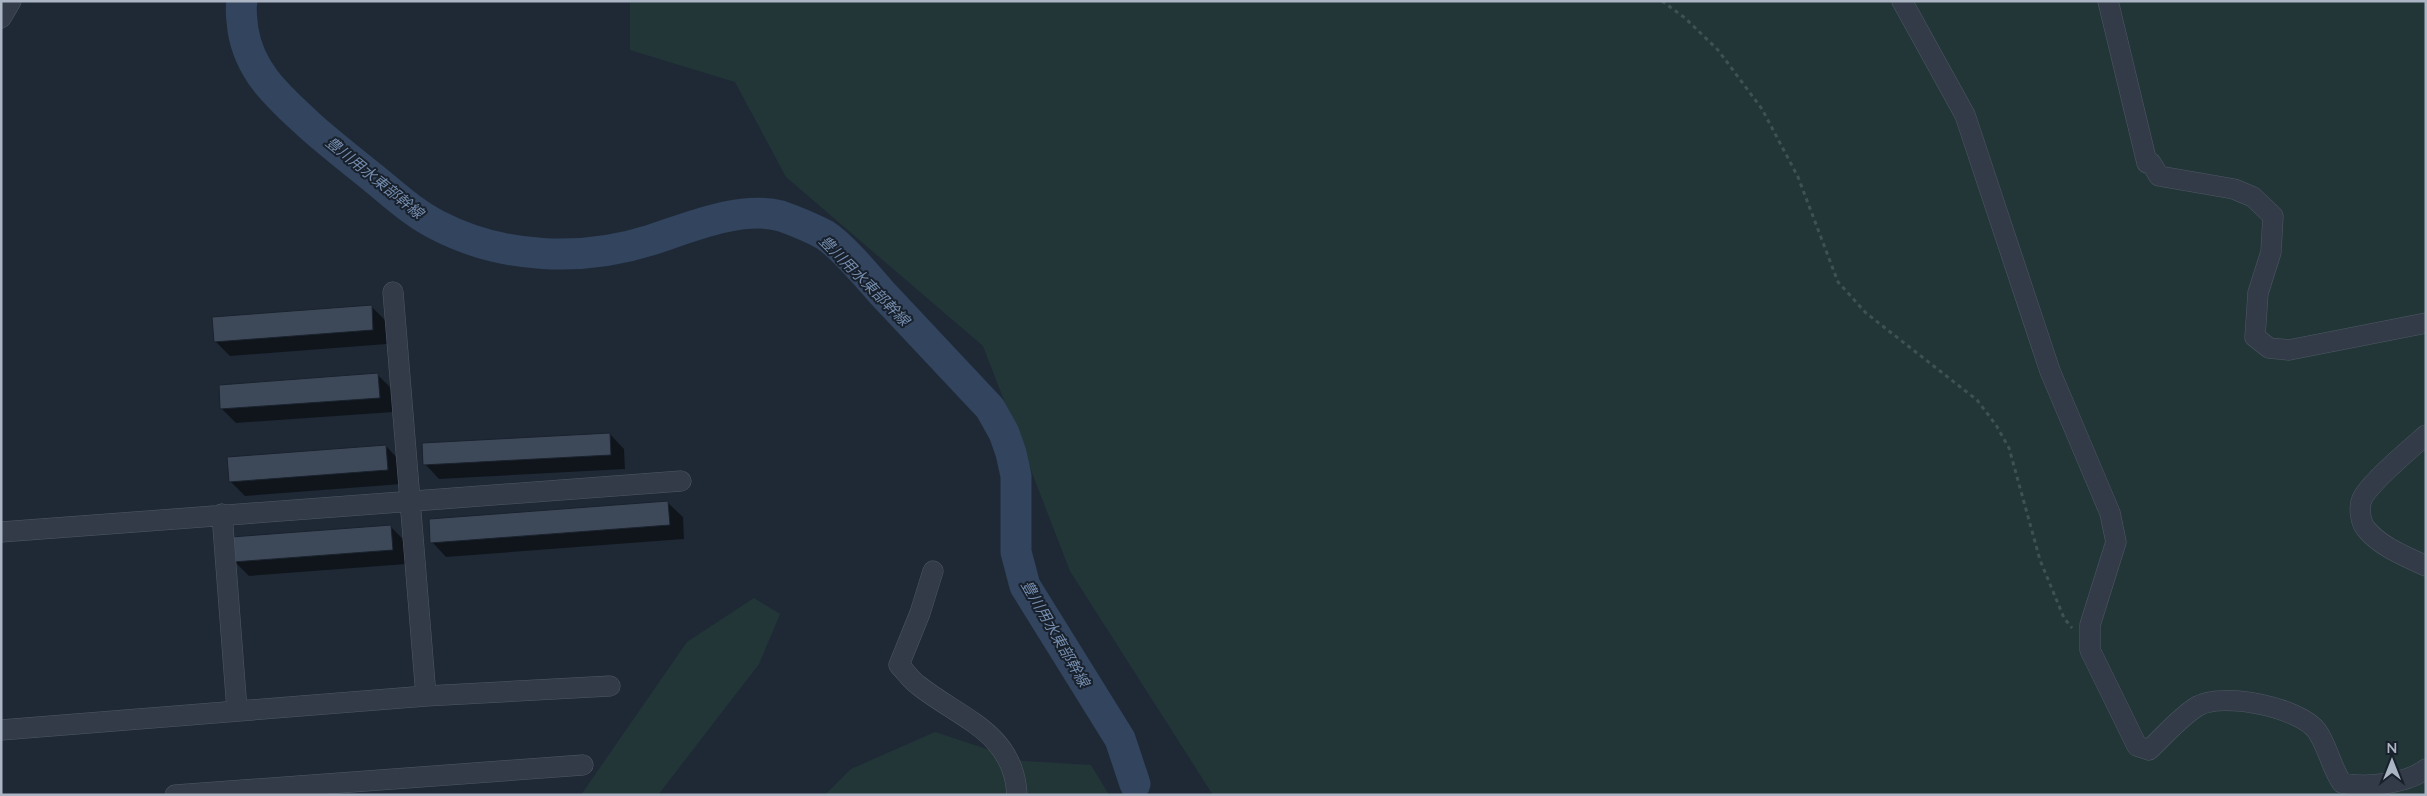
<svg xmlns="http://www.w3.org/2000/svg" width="2427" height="796" viewBox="0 0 2427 796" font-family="Lato,'Noto Sans JP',sans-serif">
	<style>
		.green { fill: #223638 }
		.shadow { fill: #0007 }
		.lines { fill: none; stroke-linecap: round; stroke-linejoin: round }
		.river { stroke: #32445e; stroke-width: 31 }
		.building { fill: #3d4959; stroke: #1a222d }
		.minor-casing { stroke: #505865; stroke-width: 21 }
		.path { stroke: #3e5255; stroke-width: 3; stroke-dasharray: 4 4; stroke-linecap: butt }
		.minor { stroke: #323b47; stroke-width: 20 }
		.labels { text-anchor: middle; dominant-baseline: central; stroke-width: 4; stroke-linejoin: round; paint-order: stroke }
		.water-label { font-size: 15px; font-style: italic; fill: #748cad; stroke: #18202b }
	</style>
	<rect width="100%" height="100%" fill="#1f2936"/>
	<path class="green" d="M 630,1 L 2426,1 L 2426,795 L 1213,795 L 1070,571 L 983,346 L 786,177 L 735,82 L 630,50 Z
		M 754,598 L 780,614 L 759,664 L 658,795 L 581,795 L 687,642 Z
		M 935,732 L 1023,761 L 1091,765 L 1109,795 L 825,795 L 851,769 Z"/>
	<path class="shadow" d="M 371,306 L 386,321 L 387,344 L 230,356 L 215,341 Z
		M 377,374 L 392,389 L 394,412 L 236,423 L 222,409 Z
		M 610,434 L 624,449 L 625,469 L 439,479 L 425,464 Z
		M 386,446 L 400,461 L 402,484 L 245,496 L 230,481 Z
		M 668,503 L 683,517 L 684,539 L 446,557 L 432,542 Z
		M 390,526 L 405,541 L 407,564 L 249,576 L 235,562 Z"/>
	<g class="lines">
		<path class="river" d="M 242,1 C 240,11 242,20 243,30 C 250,73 279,97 309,125 C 329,143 351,160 372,177 C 393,194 413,213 437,225 C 502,259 582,262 651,240 C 688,228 741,205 781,216 C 795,221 812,228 825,235 C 843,247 867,276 882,293 C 918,331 954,370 990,408 L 1004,433 L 1011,453 L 1016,476 L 1016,552 L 1025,586 L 1120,739 L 1135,784"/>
	</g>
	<path class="building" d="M 372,305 L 373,330 L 214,342 L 212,317 Z
		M 378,373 L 380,398 L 220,409 L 219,385 Z
		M 610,433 L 611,455 L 423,465 L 422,443 Z
		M 386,445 L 388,470 L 229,482 L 227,457 Z
		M 668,501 L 670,525 L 430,543 L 429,519 Z
		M 391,525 L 393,550 L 233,562 L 231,537 Z"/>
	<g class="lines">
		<g class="minor-casing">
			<path id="minor" d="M 1902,1 L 1965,115 L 2050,371 L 2110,513 L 2116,542 L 2090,625 L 2090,650 L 2137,746 L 2149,750 C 2163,737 2182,715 2198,706 C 2223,692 2299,707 2317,731 C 2328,747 2331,767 2342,783 C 2365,788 2407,784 2426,769
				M 2108,1 L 2147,163 L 2151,163 L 2159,176 L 2234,189 L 2253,197 L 2273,216 L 2271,252 L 2258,293 L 2255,337 L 2269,348 L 2289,350 L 2426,323
				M 1,18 L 11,1
				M 393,292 L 426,696
				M 2426,435 C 2410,449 2373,480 2363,497 C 2358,506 2360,523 2367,530 C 2381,547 2407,557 2426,566
				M 222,514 L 237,710
				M 1,532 C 228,514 455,500 681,481
				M 933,571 L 920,613 L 899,665 C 905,671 911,680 918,685 C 959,718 1014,732 1017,795
				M 1,730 L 426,696 L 610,686
				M 175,795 L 583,765"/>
		</g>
		<path class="path" d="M 1662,1 L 1685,18 L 1718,50 L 1762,109 L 1798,177 L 1838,282 L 1866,313 L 1977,400 L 1996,425 L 2009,448 L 2040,560 L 2064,618 L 2072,628"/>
		<use href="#minor" class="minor"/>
	</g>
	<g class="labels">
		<g class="water-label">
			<text transform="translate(375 177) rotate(39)">豊川用水東部幹線</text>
			<text transform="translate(865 280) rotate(45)">豊川用水東部幹線</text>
			<text transform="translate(1056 633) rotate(60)">豊川用水東部幹線</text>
		</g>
	</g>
	<rect width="2427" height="796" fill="none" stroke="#acb5c4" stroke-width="5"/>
	<g transform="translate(2392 761)" stroke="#18202b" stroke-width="4" paint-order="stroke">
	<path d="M0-4L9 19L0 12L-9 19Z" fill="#acb5c4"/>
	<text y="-8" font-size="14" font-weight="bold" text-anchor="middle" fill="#acb5c4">N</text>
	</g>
</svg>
